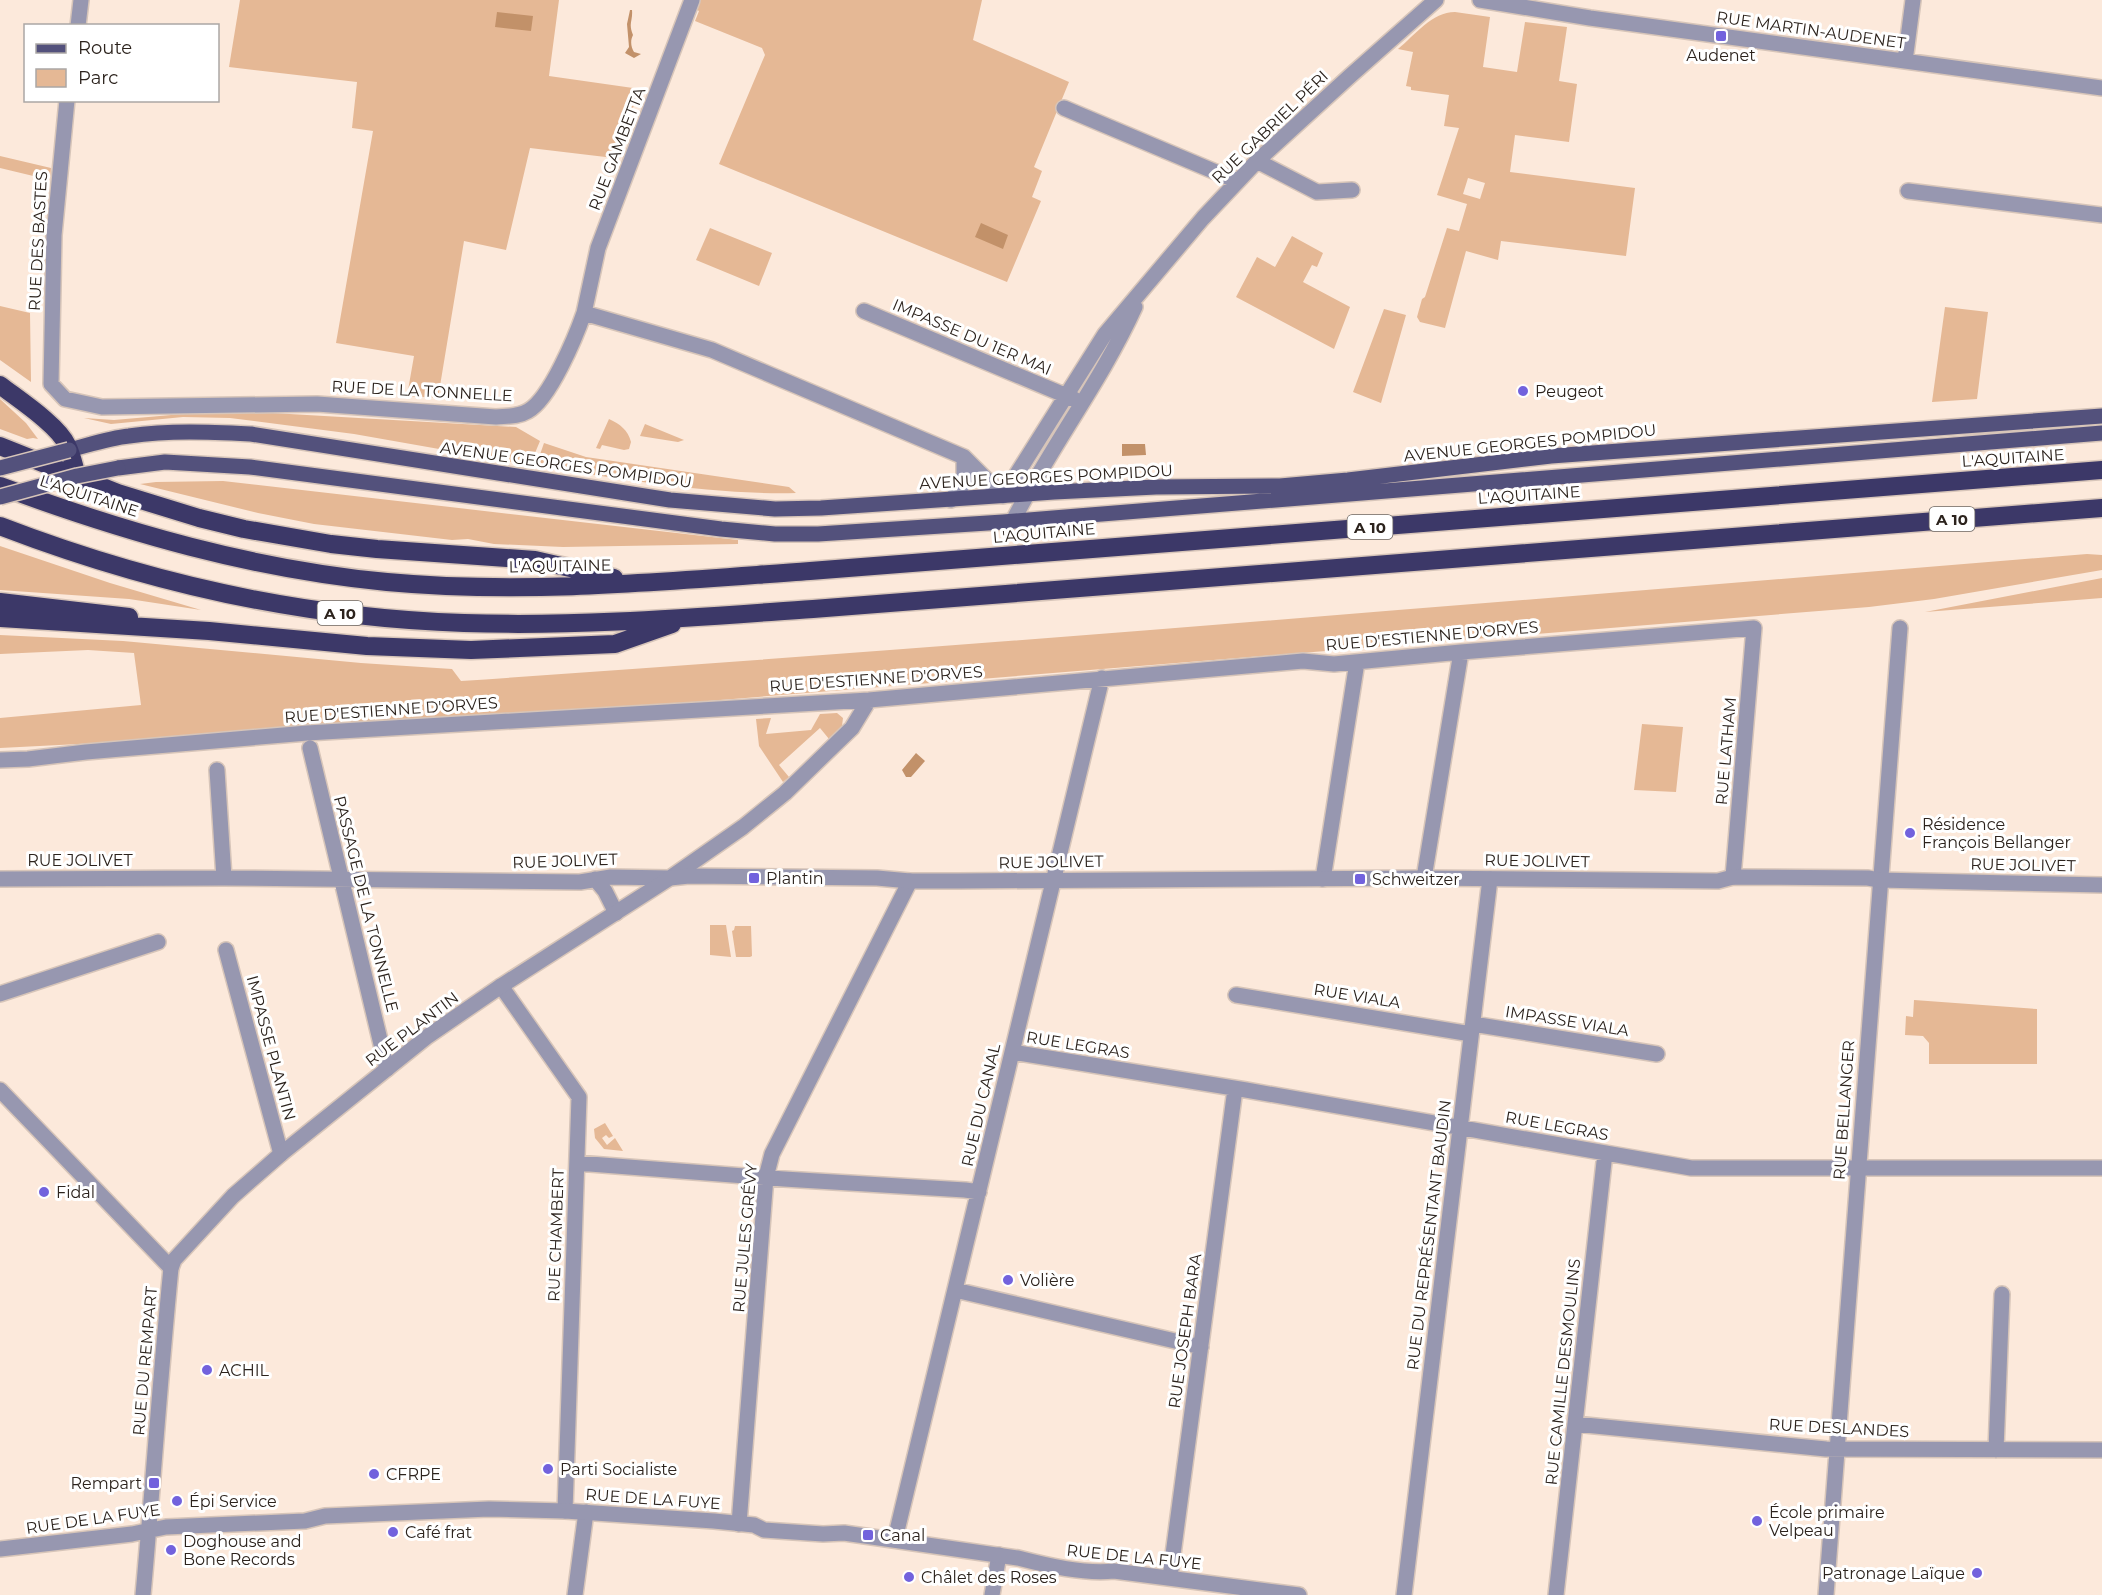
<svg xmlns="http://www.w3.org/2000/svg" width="2102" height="1595" viewBox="0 0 2102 1595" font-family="Montserrat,sans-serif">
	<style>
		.green { fill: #e5b895; fill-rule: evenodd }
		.water { fill: #c29169 }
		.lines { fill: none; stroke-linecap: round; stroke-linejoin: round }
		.minor-casing { stroke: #d7c5b9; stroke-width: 18 }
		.tertiary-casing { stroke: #d7c5b9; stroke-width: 18 }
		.primary-casing { stroke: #d7c5b9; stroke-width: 18 }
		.motorway-casing { stroke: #d7c5b9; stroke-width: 21 }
		.minor { stroke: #9797b0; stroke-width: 15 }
		.tertiary { stroke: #9797b0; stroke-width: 15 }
		.primary { stroke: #53517c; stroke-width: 15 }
		.motorway { stroke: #3c3868; stroke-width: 18 }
		.primary-bridge-casing { stroke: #d7c5b9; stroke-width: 18; stroke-linecap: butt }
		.primary-bridge { stroke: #53517c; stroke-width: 15 }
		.poi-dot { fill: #7262dd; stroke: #fff; stroke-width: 2 }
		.labels { text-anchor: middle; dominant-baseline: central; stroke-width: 6; stroke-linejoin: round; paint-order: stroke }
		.shield { fill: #fff; stroke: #6b6561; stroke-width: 1.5 }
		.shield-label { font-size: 15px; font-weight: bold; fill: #2c231d }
		.street-label { font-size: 16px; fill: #2c231d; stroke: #fff }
		.poi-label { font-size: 16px; fill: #2c231d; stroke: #fff; text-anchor: start }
	</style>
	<rect width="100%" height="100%" fill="#fce9db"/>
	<path class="green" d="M 240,0 L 559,0 L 549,76 L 640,89 L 614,158 L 530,148 L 506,250 L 464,241 L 438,398 L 407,396 L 414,356 L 336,343 L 373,131 L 352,128 L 357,82 L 229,67 Z
		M 700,0 L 982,0 L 973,40 L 1069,82 L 1034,167 L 1042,171 L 1032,197 L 1041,201 L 1007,282 L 719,164 L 765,55 L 762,48 L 695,21 L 699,11 L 697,10 Z
		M 1455,12 L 1490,17 L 1483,67 L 1517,72 L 1525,22 L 1567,27 L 1559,81 L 1577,84 L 1569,142 L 1515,135 L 1510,172 L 1635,188 L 1626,256 L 1501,241 L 1498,260 L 1466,251 L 1445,328 L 1420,322 L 1417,317 L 1422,299 L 1425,297 L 1447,228 L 1459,231 L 1467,204 L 1437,195 L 1459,128 L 1444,126 L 1449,95 L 1411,90 L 1411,87 L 1406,86 L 1413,52 L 1398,49 C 1415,35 1432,12 1455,12 ZM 1468,178 L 1485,183 L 1480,199 L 1463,194 Z
		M 0,156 L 51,168 L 50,180 L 0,168 Z
		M 710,228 L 772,253 L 759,286 L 696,260 Z
		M 1292,236 L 1323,253 L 1317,267 L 1312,265 L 1303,282 L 1350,307 L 1334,349 L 1236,297 L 1257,257 L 1275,267 Z
		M 0,306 L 30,313 L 31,382 L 0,360 Z
		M 1945,307 L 1988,312 L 1977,399 L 1932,402 Z
		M 1384,309 L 1406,315 L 1381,403 L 1353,392 Z
		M 0,399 L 26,423 L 38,439 L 33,438 L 27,439 L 0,429 Z
		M 255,412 L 516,427 L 540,441 L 530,465 L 354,434 L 230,418 L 183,417 L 111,424 L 84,418 L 114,420 L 194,413 Z
		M 609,419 C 620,424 628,430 631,442 L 629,449 L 624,450 L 602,445 L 600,449 L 596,448 Z
		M 645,424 L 684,440 L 678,442 L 640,436 Z
		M 544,443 L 586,457 L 789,487 L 796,493 C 708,495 623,479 536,466 Z
		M 223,481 L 738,540 L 738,544 L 563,547 L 494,544 L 468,539 L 452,540 L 314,524 L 258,513 L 140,484 L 156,482 Z
		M 0,546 L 110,583 L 201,610 L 129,599 L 0,590 Z
		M 2087,554 L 2102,555 L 2102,570 L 1934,599 L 1869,607 L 646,706 L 197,738 L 0,748 L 0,718 L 141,705 L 134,653 L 88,650 L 0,654 L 0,635 L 123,641 L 361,663 L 452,669 L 461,681 C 1003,644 1545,598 2087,554 Z
		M 2102,578 L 2102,598 L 1925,612 Z
		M 837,713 L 843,718 L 842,726 L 829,739 L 820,728 L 779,765 L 789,777 L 783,782 L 759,746 L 756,719 L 771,718 L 766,734 L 811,730 L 820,714 Z
		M 1642,724 L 1683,727 L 1676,792 L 1634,790 Z
		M 710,925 L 726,925 L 731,957 L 710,955 Z
		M 735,926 L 751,926 L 752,956 L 750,957 L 736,957 L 732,931 L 734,930 Z
		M 1914,1000 L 2037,1009 L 2037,1064 L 1929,1064 L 1929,1043 L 1923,1036 L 1905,1035 L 1906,1016 L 1913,1017 Z
		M 605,1123 L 613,1136 L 609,1138 L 606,1135 L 602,1138 L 607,1145 L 615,1138 L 623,1151 L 604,1149 L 595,1138 L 594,1129 Z"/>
	<path class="water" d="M 630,10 L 632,10 C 633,21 628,23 633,35 C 630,41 631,47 634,52 L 641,54 L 634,58 L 625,53 L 629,47 L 627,24 Z
		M 497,12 L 533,16 L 531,31 L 495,27 Z
		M 981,223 L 1008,235 L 1003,249 L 975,237 Z
		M 1122,444 L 1145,444 L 1146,455 L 1122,456 Z
		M 916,753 L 925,761 L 911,777 L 906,777 L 902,770 Z"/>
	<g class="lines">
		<g class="minor-casing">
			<path id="minor" d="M 1480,0 L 1590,18 L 2102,88
				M 78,26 L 81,0
				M 1905,61 L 1913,0
				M 67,100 L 54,235 L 51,384 L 65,399 L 102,407 L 317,404 L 496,417 C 507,416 518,417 528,411 C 550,399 576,336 584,313 L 712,350 L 964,457 L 1003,496 L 1105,334 L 1203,218 L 1257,161 L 1350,76 L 1436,0
				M 1064,108 L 1237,181
				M 1257,161 L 1317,192 L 1352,190
				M 1908,191 L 2102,215
				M 864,311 L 1074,399
				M 584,313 L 598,248 L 692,0
				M 951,500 L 964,483 L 964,457
				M 1013,521 C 1050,447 1101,382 1135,307
				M 310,748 L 387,1069
				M 0,760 L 28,759 L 86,752 L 307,733 L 869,700 L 1303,661 L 1334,664 L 1461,652 L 1754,628 L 1733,877
				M 217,770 L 224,878
				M 1424,878 L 1461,652
				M 0,879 L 224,878 L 580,882 L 611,877 L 670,878 L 743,827 L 785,793 L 852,728 L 869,700
				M 595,879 L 605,891 L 616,913
				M 1323,879 L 1357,662
				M 226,950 L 281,1154
				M 501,986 L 579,1097 L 565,1511
				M 0,994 L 158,942
				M 1236,995 L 1471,1034
				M 1473,1024 L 1657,1054
				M 1012,1052 L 1246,1090 L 1691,1168 L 2102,1168
				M 0,1090 L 171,1268
				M 577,1163 L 784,1179 L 965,1190 L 979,1192
				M 955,1290 L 1201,1347
				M 1575,1424 L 1826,1449 L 2102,1450
				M 1996,1450 L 2002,1294
				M 739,1524 L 766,1177 L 772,1154 L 910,881
				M 895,1539 L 1102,678
				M 1170,1577 L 1235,1089
				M 575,1595 L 586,1512
				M 992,1595 L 999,1555
				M 1404,1595 L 1490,879
				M 1556,1595 L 1605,1153
				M 1826,1595 L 1900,628"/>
		</g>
		<g class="tertiary-casing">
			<path id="tertiary" d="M 0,1549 L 132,1534 L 166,1527 L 305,1521 L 325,1516 L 489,1509 L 565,1511 L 714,1521 L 754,1525 L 764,1530 L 823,1534 L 844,1533 L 1018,1558 C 1049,1566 1083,1574 1114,1571 L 1299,1595
				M 143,1595 C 153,1486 160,1377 171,1268 L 174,1260 L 233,1196 L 281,1154 L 428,1036 L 501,986 L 670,878 L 689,876 L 877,878 L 910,881 L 958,881 L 1424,878 L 1718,881 L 1733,877 L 1868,878 L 1879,880 L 2102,885"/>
		</g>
		<g class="primary-casing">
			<path id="primary" d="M 69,450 C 89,445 109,438 129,436 C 170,430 210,432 251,434 L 670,500 L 775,509 L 821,508 L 1054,492 L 1156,487 L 1280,486 L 1348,480 L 1551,456 L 2102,416
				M 118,468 L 165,462 L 250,467 L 721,529 L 775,534 L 818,534 L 1003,522 L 2102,433"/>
		</g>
		<g class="motorway-casing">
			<path id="motorway" d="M 0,385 C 18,399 58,425 67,445 C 72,455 74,466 77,476
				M 0,446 L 118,493 L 199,518 L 244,529 L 331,544 L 377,549 L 535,560 L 614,578
				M 0,486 C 127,533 252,569 387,582 C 528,595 670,581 810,571 L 2102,470
				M 0,526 C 148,583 305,618 464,623 C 580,627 697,617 813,609 L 2102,508
				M 0,602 L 129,617
				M 0,618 L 209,631 L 367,646 L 471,650 L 615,644 L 672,624"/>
		</g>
		<use href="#minor" class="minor"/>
		<use href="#tertiary" class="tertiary"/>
		<use href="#primary" class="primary"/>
		<use href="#motorway" class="motorway"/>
		<g class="primary-bridge-casing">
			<path id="primary-bridge" d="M 0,468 L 69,450
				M 0,497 L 77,476 L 118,468"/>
		</g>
		<use href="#primary-bridge" class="primary-bridge"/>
	</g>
	<g class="poi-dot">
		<rect x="1715" y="30" width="12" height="12" rx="3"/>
		<circle cx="1523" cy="391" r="6"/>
		<circle cx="1910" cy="833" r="6"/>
		<rect x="748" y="872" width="12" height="12" rx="3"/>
		<rect x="1354" y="873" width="12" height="12" rx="3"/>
		<circle cx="44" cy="1192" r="6"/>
		<circle cx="1008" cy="1280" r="6"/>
		<circle cx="207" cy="1370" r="6"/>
		<circle cx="548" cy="1469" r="6"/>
		<circle cx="374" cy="1474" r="6"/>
		<rect x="148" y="1477" width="12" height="12" rx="3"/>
		<circle cx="177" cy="1501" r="6"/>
		<circle cx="1757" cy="1521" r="6"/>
		<circle cx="393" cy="1532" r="6"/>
		<rect x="862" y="1529" width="12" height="12" rx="3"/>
		<circle cx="171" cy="1550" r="6"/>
		<circle cx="1977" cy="1573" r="6"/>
		<circle cx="909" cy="1577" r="6"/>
	</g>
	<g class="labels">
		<g class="shield">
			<rect x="1929.5" y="507" width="45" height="24" rx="4.5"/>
			<rect x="1347.5" y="515" width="45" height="24" rx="4.5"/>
			<rect x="317.5" y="601" width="45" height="24" rx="4.5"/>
		</g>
		<g class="shield-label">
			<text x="1952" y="519">A 10</text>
			<text x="1370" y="527">A 10</text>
			<text x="340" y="613">A 10</text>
		</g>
		<g class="street-label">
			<text transform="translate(1811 30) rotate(8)">RUE MARTIN-AUDENET</text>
			<text transform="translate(1270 127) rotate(-44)">RUE GABRIEL PÉRI</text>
			<text transform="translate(617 149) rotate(-69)">RUE GAMBETTA</text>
			<text transform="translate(38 241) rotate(-87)">RUE DES BASTES</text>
			<text transform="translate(972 337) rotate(23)">IMPASSE DU 1ER MAI</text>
			<text transform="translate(422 391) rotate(3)">RUE DE LA TONNELLE</text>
			<text transform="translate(1530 443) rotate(-6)">AVENUE GEORGES POMPIDOU</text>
			<text transform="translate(2013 458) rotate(-4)">L'AQUITAINE</text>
			<text transform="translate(566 465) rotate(8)">AVENUE GEORGES POMPIDOU</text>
			<text transform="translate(1046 477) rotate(-3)">AVENUE GEORGES POMPIDOU</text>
			<text transform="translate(1529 495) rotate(-4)">L'AQUITAINE</text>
			<text transform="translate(89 496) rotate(18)">L'AQUITAINE</text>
			<text transform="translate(1044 533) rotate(-5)">L'AQUITAINE</text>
			<text transform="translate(560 566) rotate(-1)">L'AQUITAINE</text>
			<text transform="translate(1432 636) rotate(-5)">RUE D'ESTIENNE D'ORVES</text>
			<text transform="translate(876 679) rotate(-4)">RUE D'ESTIENNE D'ORVES</text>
			<text transform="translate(391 710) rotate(-4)">RUE D'ESTIENNE D'ORVES</text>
			<text transform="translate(1726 751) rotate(-85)">RUE LATHAM</text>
			<text x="80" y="860">RUE JOLIVET</text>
			<text transform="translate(565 861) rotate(-2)">RUE JOLIVET</text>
			<text transform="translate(1537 861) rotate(1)">RUE JOLIVET</text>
			<text transform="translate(1051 862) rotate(-1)">RUE JOLIVET</text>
			<text transform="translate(2023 865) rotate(1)">RUE JOLIVET</text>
			<text transform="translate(366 904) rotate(76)">PASSAGE DE LA TONNELLE</text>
			<text transform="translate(1357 996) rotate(9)">RUE VIALA</text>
			<text transform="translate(1567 1021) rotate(9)">IMPASSE VIALA</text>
			<text transform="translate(412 1029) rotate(-37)">RUE PLANTIN</text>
			<text transform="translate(1078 1045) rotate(9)">RUE LEGRAS</text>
			<text transform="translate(271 1048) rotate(75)">IMPASSE PLANTIN</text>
			<text transform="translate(981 1105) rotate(-77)">RUE DU CANAL</text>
			<text transform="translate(1844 1110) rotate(-86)">RUE BELLANGER</text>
			<text transform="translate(1557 1126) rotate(10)">RUE LEGRAS</text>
			<text transform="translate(556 1235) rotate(-88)">RUE CHAMBERT</text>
			<text transform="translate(1429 1235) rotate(-83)">RUE DU REPRÉSENTANT BAUDIN</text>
			<text transform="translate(745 1238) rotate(-85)">RUE JULES GRÉVY</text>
			<text transform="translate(1185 1331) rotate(-82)">RUE JOSEPH BARA</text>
			<text transform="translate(145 1361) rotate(-85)">RUE DU REMPART</text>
			<text transform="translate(1563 1372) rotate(-84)">RUE CAMILLE DESMOULINS</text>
			<text transform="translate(1839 1428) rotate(3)">RUE DESLANDES</text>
			<text transform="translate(653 1499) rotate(4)">RUE DE LA FUYE</text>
			<text transform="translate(93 1519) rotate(-8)">RUE DE LA FUYE</text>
			<text transform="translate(1134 1557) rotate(6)">RUE DE LA FUYE</text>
		</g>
		<g class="poi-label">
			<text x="1721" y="55" text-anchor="middle">Audenet</text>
			<text x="1535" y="391">Peugeot</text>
			<text x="1922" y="824">Résidence<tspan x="1922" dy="18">François Bellanger</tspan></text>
			<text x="766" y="878">Plantin</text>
			<text x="1372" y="879">Schweitzer</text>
			<text x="56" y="1192">Fidal</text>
			<text x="1020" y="1280">Volière</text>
			<text x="219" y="1370">ACHIL</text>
			<text x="560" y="1469">Parti Socialiste</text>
			<text x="386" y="1474">CFRPE</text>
			<text x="142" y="1483" text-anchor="end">Rempart</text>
			<text x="189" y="1501">Épi Service</text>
			<text x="1769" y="1512">École primaire<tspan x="1769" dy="18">Velpeau</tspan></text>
			<text x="405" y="1532">Café frat</text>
			<text x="880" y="1535">Canal</text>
			<text x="183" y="1541">Doghouse and<tspan x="183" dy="18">Bone Records</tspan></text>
			<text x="1965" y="1573" text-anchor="end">Patronage Laïque</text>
			<text x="921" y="1577">Châlet des Roses</text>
		</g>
	</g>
	<rect x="24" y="24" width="195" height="78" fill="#ffffff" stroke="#aba7a5" stroke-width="1.5"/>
	<rect x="36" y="44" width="30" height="9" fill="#53517c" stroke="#aba7a5" stroke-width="1.5"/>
	<text x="78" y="54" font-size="18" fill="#2c231d">Route</text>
	<rect x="36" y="69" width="30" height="18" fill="#e5b895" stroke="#aba7a5" stroke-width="1.5"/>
	<text x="78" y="84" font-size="18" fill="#2c231d">Parc</text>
</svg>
